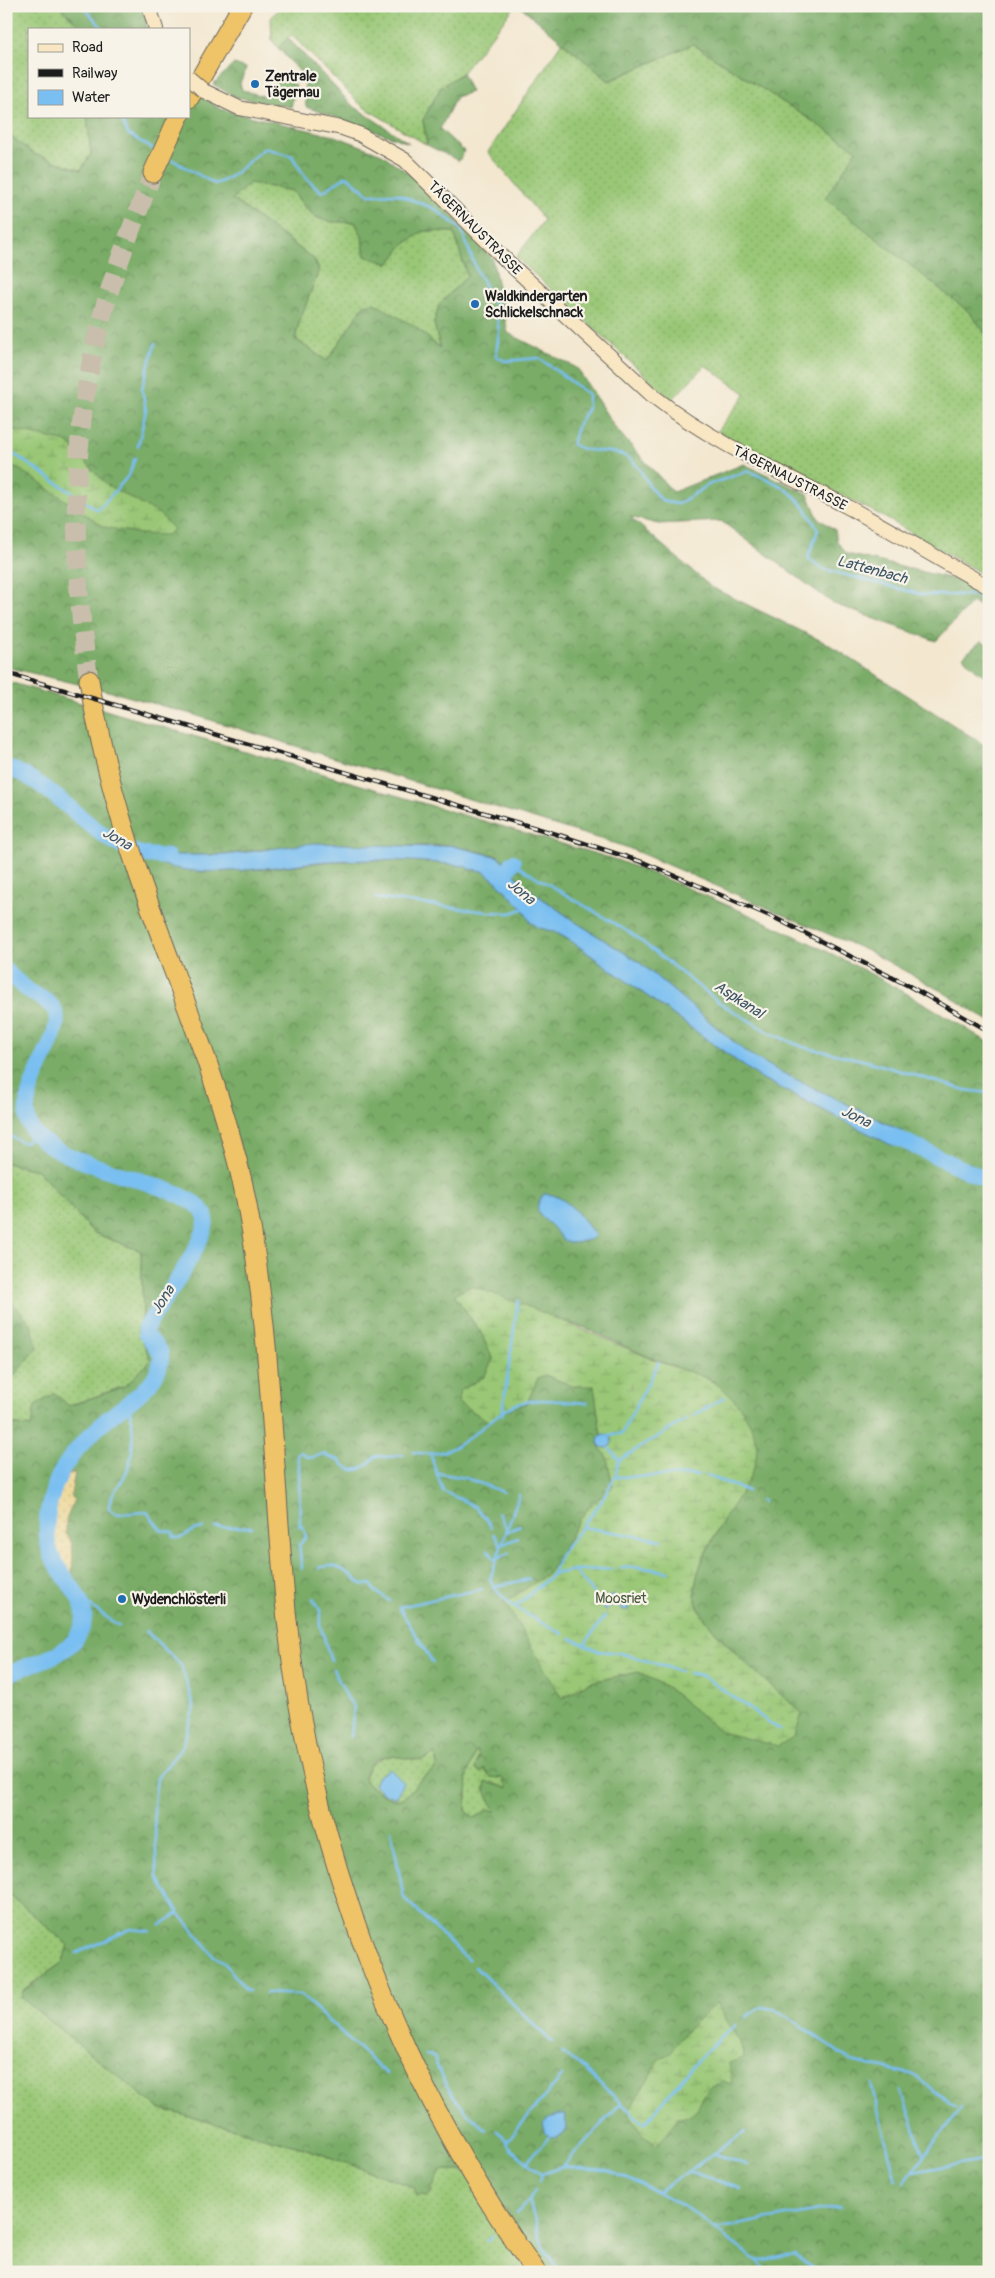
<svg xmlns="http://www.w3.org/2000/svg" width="995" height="2278" viewBox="0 0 995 2278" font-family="Pangolin,sans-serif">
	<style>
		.grass { fill: url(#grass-dots); stroke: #5a7249 }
		.forest { fill: url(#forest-crowns); stroke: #4b6442; fill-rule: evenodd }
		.wetland { fill: url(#wetland-marsh); stroke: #5a7249 }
		.sand { fill: url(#sand-dots); stroke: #857b5d }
		.water { fill: #7abff1; stroke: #4b6e86 }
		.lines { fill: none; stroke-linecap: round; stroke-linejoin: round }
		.stream { stroke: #7abff1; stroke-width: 2.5 }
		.river { stroke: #7abff1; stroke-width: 16 }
		.highway-tunnel { stroke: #c8beab; stroke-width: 19; stroke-dasharray: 19 9; stroke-linecap: butt }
		.secondary-casing { stroke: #67635b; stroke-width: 16 }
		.highway-casing { stroke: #67635b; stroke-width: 21 }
		.secondary { stroke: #f9e7c3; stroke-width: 14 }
		.highway { stroke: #efc469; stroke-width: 19 }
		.rail-casing { stroke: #1c1c1c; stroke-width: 4.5 }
		.rail { stroke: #f7f3e8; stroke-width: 2.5; stroke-dasharray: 8; stroke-linecap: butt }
		.secondary-bridge-casing { stroke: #67635b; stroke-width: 16; stroke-linecap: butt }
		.secondary-bridge { stroke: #f9e7c3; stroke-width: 14 }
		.poi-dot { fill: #1f6fb2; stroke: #f7f3e8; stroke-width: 2 }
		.labels { text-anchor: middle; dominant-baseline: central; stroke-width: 4.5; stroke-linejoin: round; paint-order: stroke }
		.poi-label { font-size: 14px; font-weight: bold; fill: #1c1c1c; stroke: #f7f3e8; text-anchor: start }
		.street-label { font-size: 14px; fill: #1c1c1c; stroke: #f7f3e8 }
		.park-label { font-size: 14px; fill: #48583c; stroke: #f7f3e8 }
		.water-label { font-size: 15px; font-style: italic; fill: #3d5567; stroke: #f7f3e8 }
	</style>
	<defs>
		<pattern id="grass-dots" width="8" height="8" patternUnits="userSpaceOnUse" patternTransform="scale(1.25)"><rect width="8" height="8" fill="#99c776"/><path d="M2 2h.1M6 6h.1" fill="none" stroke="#83aa66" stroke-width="1.8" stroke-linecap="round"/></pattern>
		<pattern id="forest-crowns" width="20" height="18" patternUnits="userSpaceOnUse" patternTransform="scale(1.25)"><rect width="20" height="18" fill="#7aac67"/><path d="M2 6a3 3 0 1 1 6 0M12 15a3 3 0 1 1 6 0" fill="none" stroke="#638b54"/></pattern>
		<pattern id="wetland-marsh" width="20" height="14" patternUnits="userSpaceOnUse" patternTransform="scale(1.25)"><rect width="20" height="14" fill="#99c776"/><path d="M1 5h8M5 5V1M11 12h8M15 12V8" fill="none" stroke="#83aa66"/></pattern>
		<pattern id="sand-dots" width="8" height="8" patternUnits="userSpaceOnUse" patternTransform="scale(1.25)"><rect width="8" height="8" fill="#eeda9e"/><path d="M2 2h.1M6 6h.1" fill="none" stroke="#ccba88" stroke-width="1.8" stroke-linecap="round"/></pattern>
	</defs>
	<rect width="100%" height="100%" fill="#f7f3e8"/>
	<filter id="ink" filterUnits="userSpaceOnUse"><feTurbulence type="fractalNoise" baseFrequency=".02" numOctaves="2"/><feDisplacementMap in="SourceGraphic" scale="10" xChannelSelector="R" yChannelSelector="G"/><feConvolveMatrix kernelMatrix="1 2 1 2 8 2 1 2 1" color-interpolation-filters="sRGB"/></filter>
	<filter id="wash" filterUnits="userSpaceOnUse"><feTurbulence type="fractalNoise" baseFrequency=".0096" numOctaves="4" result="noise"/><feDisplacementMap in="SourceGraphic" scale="20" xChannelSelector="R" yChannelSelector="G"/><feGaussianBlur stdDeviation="1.12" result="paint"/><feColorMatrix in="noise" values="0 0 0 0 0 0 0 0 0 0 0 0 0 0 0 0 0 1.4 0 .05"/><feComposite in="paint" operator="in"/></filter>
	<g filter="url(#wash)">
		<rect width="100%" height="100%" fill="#f3e7cf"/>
		<path class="grass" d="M 6,6 L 59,6 L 83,29 L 29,29 L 29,116 L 87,116 L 91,154 L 81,170 L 34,154 L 6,133 Z
			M 281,6 L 515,6 L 462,73 L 441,87 L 423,120 L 427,145 L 362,106 L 291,35 L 278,48 L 272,40 L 271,18 Z
			M 562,42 L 609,81 L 693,44 L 858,150 L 989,338 L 989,578 L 884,517 L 717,431 L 746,394 L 705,365 L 672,400 L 516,257 L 544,220 L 488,152 Z
			M 250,183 L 293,191 L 306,209 L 355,221 L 362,236 L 365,256 L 402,246 L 423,231 L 454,232 L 467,276 L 439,305 L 434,323 L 440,348 L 414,326 L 364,305 L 327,361 L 295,339 L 300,320 L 319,270 L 314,259 L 232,199 Z
			M 6,1163 L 37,1170 L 94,1233 L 141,1251 L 143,1314 L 138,1331 L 151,1360 L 125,1386 L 68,1406 L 55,1394 L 35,1406 L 31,1427 L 6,1423 L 6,1379 L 11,1379 L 31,1324 L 6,1296 Z
			M 476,1749 L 479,1756 L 477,1760 L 490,1777 L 502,1778 L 508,1788 L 500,1787 L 493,1782 L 484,1788 C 487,1797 493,1803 497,1812 L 489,1809 L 475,1819 L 466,1810 C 465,1800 470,1787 466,1778 Z
			M 435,1753 L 437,1766 C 431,1773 421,1778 416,1784 C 402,1803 397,1804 377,1791 C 371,1786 366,1785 364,1777 L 370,1765 L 383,1757 L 392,1754 L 416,1760 Z
			M 6,1891 L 68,1945 L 63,1962 L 23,1990 L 158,2108 L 304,2148 L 414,2187 L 429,2196 L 440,2170 L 470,2170 L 536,2272 L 6,2272 Z"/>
		<path class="forest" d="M 59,6 L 115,6 L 121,11 L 122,6 L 143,6 L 147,29 L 83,29 Z
			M 520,6 L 989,6 L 989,338 L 969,312 L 825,198 L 857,150 L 693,44 L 609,81 Z
			M 288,38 L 352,105 L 409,143 L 306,107 L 304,76 L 278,48 Z
			M 234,64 L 246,68 L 240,83 L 242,90 L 266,97 L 278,77 L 296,85 L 291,107 L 235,97 L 213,84 Z
			M 462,73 L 471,92 L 456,97 L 440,129 L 464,151 L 459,161 L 427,145 L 423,120 L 441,87 Z
			M 189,87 L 220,109 L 338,137 L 382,154 L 423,184 L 492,258 L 508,333 L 577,368 L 616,429 L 673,492 L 744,464 L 808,494 L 818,518 L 835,530 L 837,542 L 847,554 L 974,584 L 989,593 L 989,611 L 972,602 L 936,641 L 834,604 L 721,521 L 658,524 L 630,517 L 711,587 L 828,644 L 989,748 L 989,1021 L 938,989 L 870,952 L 626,847 L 191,714 L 116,693 L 6,667 L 6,133 L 34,154 L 81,170 L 91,154 L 87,116 L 189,116 ZM 250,183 L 293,191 C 314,221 319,223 355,222 L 362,236 L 365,256 L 389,264 L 402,246 L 423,231 L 454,232 L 467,276 L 439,305 L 434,323 L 440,348 L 414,326 L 374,303 L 364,305 L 327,361 L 295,339 L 300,320 L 319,270 L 314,259 L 232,199 Z
			M 981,641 L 989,645 L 989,677 L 977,671 L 963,657 Z
			M 6,681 L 617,860 C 745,909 873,968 989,1043 L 989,2272 L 536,2272 L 469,2170 L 441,2170 L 429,2196 L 416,2195 L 414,2187 L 304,2148 L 158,2108 L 21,1998 L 23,1991 L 63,1962 L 68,1945 L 6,1891 L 6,1423 L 31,1427 L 35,1406 L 55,1393 L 69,1406 L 125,1386 L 151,1360 L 138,1331 L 143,1314 L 141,1251 L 94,1233 L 37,1170 L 6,1163 ZM 449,845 L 499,856 L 526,887 L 574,921 L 639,962 L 747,1053 L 777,1070 L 902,1131 L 819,1108 L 759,1077 L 571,941 L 555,932 L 540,928 L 531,922 L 523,909 L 497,882 L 483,871 L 469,869 L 466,866 L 413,860 L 331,861 L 263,869 L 201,872 L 147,855 L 225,855 L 257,850 ZM 454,1295 L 551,1317 L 585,1328 L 651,1358 L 713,1381 L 733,1399 L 742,1412 L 756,1442 C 746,1468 736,1494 724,1519 C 711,1545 689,1574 697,1604 C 704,1630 779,1693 802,1713 L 722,1732 L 667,1687 L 638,1672 L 590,1682 L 563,1698 L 505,1603 L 550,1572 L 578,1522 L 589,1507 L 613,1487 L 607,1458 L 598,1444 L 601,1434 L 594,1385 L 573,1386 L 545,1375 L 538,1378 L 527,1403 L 499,1413 L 461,1390 L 484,1377 L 493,1359 L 480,1331 ZM 476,1750 L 479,1756 L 475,1769 L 481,1773 L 484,1769 L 490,1777 L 502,1778 L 508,1788 L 486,1782 C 482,1794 492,1801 496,1812 L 489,1809 L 475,1818 L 466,1811 C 465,1800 470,1787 466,1778 ZM 435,1753 L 437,1766 C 431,1774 421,1778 416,1784 C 402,1803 398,1804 377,1791 C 371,1786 366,1785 364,1777 C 375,1744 400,1760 423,1760 Z
			M 6,1296 L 31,1324 L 38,1348 L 11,1379 L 6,1379 Z"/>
		<path class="wetland" d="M 6,428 L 67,442 L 107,485 L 158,513 L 174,529 L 167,535 L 141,534 L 104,527 L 33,478 L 6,462 Z
			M 471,1286 C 532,1306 590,1333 650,1358 C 670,1367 694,1371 713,1382 C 732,1392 753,1421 756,1442 C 761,1466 743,1489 731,1508 C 716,1532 687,1576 697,1605 C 707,1633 778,1692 802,1713 L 795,1736 L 778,1746 L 721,1732 L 667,1687 L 638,1672 L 590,1682 L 562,1698 L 505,1603 L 550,1572 L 578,1522 L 589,1507 L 613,1487 L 607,1458 L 598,1444 L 601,1434 L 594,1386 L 573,1386 L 545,1375 L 538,1378 L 527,1403 L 499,1413 L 490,1422 L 458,1402 L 461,1390 L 484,1377 L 493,1359 L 480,1331 L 454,1295 Z
			M 716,2003 L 741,2044 L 744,2058 L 729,2063 L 732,2084 L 722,2081 C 718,2084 711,2087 708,2090 C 695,2105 703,2116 677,2118 L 670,2131 L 656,2145 L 642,2134 L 628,2113 L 659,2060 L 667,2055 L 690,2027 Z"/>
		<path class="sand" d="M 75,1472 L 71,1495 L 74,1500 L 66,1520 L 66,1534 C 76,1545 72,1558 72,1573 L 68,1574 C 54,1565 56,1545 53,1530 C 50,1514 43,1511 51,1492 C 56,1482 66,1477 75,1472 Z"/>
		<path class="water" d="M 314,843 L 433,847 L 449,845 L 499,857 L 526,887 L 574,921 L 639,962 L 747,1053 L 777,1070 L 902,1131 L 911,1145 L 891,1145 L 759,1077 L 571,941 L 555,932 L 540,928 L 530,922 L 523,909 L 497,882 L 483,871 L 469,869 L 465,866 C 421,860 377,859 332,861 C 286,863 182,887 146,855 L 225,855 Z
			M 544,1194 C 565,1193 583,1219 595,1235 L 592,1239 C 586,1240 578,1243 572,1243 C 560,1242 559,1233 552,1226 C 540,1216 531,1210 544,1194 Z
			M598 1441a7 7 0 1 1 14 0a7 7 0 1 1-14 0Z
			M 613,1594 L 628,1605 L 629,1610 L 623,1610 L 620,1606 L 614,1604 L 607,1610 L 603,1610 L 601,1602 Z
			M 390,1769 L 403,1782 L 396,1798 L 383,1793 L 374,1785 L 378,1776 Z
			M 559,2114 L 566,2114 C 564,2128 571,2136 551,2138 L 546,2134 L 543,2124 L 546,2120 Z"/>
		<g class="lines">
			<path class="stream" d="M 83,6 L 103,29
				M 126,116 L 123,123 L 128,134 L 155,150
				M 169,158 L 215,184 C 236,178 247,160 265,148 L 292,156 L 305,177 L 322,192 L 347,176 L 369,195 L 397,194 L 435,209 L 461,229 L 476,269 L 495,305 L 499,331 L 496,356 L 505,361 L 539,358 L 588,394 L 588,408 L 578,424 L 572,444 C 589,455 610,448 625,456 C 644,466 647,490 662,500 C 666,503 673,503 678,504 L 710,484 L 748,471 C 784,485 800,494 818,530 L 808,558 L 823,569 L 924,595 L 975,595 L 989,603
				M 138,446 L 146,410 L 142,388 L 155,344
				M 6,449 L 98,510 L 129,475 L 135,458
				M 508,860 L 632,934 L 720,1003 L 770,1033 L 803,1047 L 867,1061 L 965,1090 L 989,1093
				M 376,898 L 488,912 L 511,913 L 525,908
				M 6,1134 L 24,1143 L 35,1135
				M 128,1402 C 134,1421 135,1452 127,1471 C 122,1484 108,1495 109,1509 L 116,1514 L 147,1512 L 161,1530 L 173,1532 L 174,1537 L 181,1538 L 194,1530 L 203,1528
				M 502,1415 L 518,1301
				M 693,1416 L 725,1397
				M 610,1436 L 622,1433 L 659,1362
				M 609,1448 L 619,1460
				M 413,1452 C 460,1462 478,1423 514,1405 C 534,1396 565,1402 587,1403
				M 431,1456 L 443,1491 C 467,1504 476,1501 491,1527
				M 437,1473 L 466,1478 L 503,1492
				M 706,1475 L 748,1491
				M 615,1477 L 698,1475
				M 519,1495 L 490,1579 C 499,1604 540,1621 563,1634
				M 761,1500 L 763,1502
				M 498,1513 L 507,1529
				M 299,1526 L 303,1527 L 306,1537 L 299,1545 L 302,1568
				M 215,1527 L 252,1527
				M 300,1527 L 299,1465 L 297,1454 L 301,1452 L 309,1458 L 324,1454 C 329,1459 334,1457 339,1460 C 341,1462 343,1465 345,1466 C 357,1476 368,1465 376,1456 L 388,1457 L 403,1455
				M 582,1527 L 662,1540
				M 506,1532 L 520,1526
				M 494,1534 L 501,1545 L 518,1538
				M 488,1550 L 496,1561
				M 497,1558 L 509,1553
				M 319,1568 C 337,1561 349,1574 363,1585 L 371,1584 L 375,1591 L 390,1601
				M 620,1568 L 639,1567 L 668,1572
				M 574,1570 L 593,1593
				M 555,1574 L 574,1570 L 613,1569
				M 493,1587 L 529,1579
				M 313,1598 L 320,1610 L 320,1625 L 331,1660
				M 81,1599 L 119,1626
				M 516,1606 L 553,1574 L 560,1555 L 601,1502 L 615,1477 L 619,1460 L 687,1419
				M 146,1631 L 181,1665 L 194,1707 L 183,1746 L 157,1778 L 154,1805 L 157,1877 L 179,1913 L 214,1956 L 224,1962 L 246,1990 L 249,1991
				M 570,1638 L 599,1651 L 620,1653 L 681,1671
				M 584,1645 L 605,1616
				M 433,1663 L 399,1607 L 482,1589
				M 333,1669 L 348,1699 L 354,1706 L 351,1737
				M 689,1673 L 701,1675 L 709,1680 L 780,1730
				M 391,1830 L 404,1898 L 468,1960
				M 160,1925 L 179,1913
				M 77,1953 L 130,1929 L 150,1931
				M 475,1967 L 552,2042
				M 266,1993 L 301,1995 L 387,2074
				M 746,2017 L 761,2007 L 774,2009 L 790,2018 L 851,2061 L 915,2075 L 955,2107
				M 562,2053 L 580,2065 L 644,2124 L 703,2054 L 735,2025
				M 426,2055 L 434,2056 C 442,2086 462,2110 486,2130
				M 871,2084 L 896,2180
				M 901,2090 L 924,2157
				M 497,2131 L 503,2136 L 512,2150 L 542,2174 L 540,2181
				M 507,2141 L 562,2076
				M 716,2154 L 747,2165
				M 528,2161 L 549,2137
				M 562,2167 L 621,2103
				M 689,2171 L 741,2189
				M 912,2172 L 989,2159
				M 542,2174 L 562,2167 L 606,2170 L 658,2192 L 690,2210 L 771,2272
				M 904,2183 L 961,2107
				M 658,2192 L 745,2132
				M 529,2200 L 543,2247 L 560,2272
				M 517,2213 L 529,2200 L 535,2190
				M 715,2229 L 841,2206
				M 487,2241 L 492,2237
				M 756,2261 L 795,2255 L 818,2272"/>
			<path class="river" d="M 6,767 C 56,784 86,833 134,852 C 145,856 157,856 168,857
				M 504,876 L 513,862
				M 6,971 C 13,978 21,985 29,991 C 38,997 50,1001 55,1011 C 67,1036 13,1092 30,1126 C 52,1171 202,1182 206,1219 C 208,1238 159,1308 146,1327 L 146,1334 L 161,1353 C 164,1384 124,1404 105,1421 C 93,1432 81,1444 71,1457 C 52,1481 41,1521 50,1551 C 59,1581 105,1607 73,1642 C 56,1660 28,1663 6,1676
				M 891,1135 L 989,1181"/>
		</g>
	</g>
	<g filter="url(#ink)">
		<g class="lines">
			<path class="highway-tunnel" d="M 89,680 C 69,548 70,410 112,283 C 124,246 139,209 153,173"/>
			<g class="secondary-casing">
				<path id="secondary" d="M 149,6 L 156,29
					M 204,91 L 239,108 L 342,128 L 359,134 L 405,160 L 509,263 L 653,396 C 712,442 778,471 844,505 C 893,531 940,560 989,587"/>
			</g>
			<g class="highway-casing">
				<path id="highway" d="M 189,98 L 242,6
					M 153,173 L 179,116
					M 89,680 C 100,746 117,811 139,875 C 174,978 219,1078 243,1185 C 273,1328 272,1475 287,1620 C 312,1855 399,2079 536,2272"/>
			</g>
			<use href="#secondary" class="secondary"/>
			<use href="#highway" class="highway"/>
			<g class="rail-casing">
				<path id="rail" d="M 6,673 L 553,833 L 645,863 L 775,918 L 909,986 L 989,1031"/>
			</g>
			<use href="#rail" class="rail"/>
			<g class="secondary-bridge-casing">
				<path id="secondary-bridge" d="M 189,78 L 204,91"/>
			</g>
			<use href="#secondary-bridge" class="secondary-bridge"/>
		</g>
	</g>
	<g class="poi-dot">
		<circle cx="255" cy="84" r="5"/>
		<circle cx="475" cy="304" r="5"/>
		<circle cx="122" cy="1599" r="5"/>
	</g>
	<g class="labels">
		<g class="poi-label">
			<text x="265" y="76">Zentrale<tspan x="265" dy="16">Tägernau</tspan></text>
			<text x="485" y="296">Waldkindergarten<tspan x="485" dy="16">Schlickelschnack</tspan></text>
			<text x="132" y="1599">Wydenchlösterli</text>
		</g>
		<g class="street-label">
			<text transform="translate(475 228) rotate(45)">TÄGERNAUSTRASSE</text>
			<text transform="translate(790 478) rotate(27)">TÄGERNAUSTRASSE</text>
		</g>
		<g class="park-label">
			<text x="621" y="1598">Moosriet</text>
		</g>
		<g class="water-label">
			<text transform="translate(872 570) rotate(15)">Lattenbach</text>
			<text transform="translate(117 839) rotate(30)">Jona</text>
			<text transform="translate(521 892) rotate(40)">Jona</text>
			<text transform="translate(739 1000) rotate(33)">Aspkanal</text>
			<text transform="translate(856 1117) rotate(26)">Jona</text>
			<text transform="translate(163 1300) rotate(-58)">Jona</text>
		</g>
	</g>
	<rect width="995" height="2278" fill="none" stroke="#f7f3e8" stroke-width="25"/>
	<rect x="28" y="28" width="162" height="90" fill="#f7f3e8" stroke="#9f9d96"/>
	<rect x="38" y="44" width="25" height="8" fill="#f9e7c3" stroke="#9f9d96"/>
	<text x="72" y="52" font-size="15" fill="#1c1c1c">Road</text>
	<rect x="38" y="69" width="25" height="8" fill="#1c1c1c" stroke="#9f9d96"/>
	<text x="72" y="78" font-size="15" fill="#1c1c1c">Railway</text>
	<rect x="38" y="90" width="25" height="15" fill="#7abff1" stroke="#9f9d96"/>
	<text x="72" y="102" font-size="15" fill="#1c1c1c">Water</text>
</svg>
